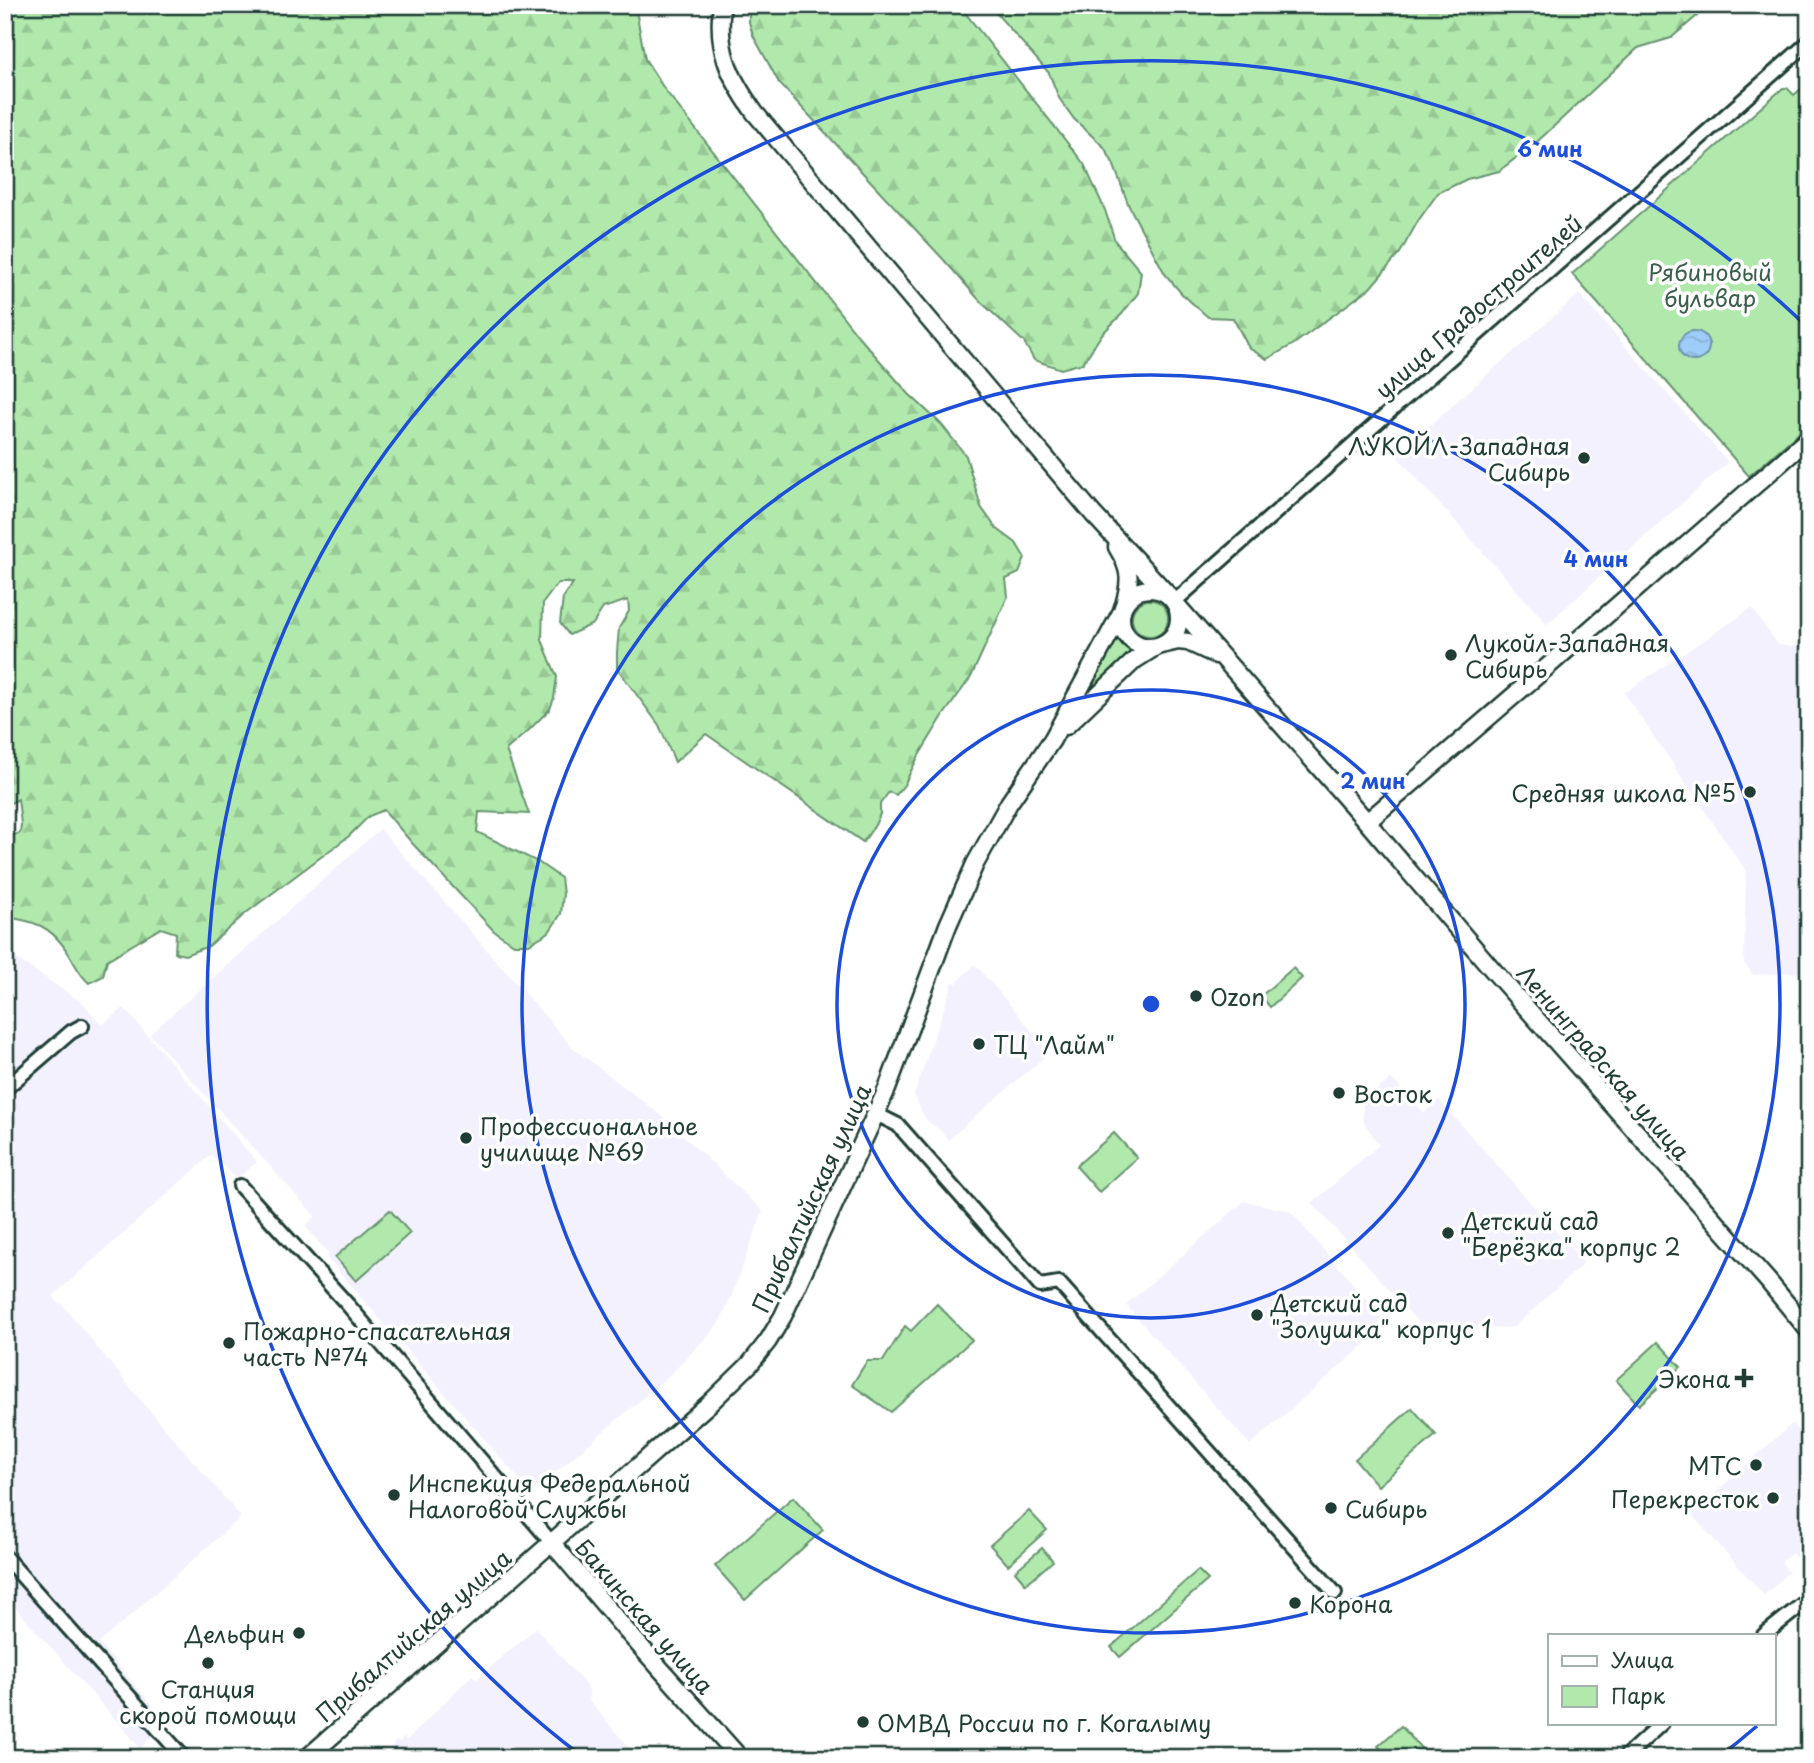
<svg xmlns="http://www.w3.org/2000/svg" width="1814" height="1763" viewBox="0 0 1814 1763" font-family="'Playpen Sans',sans-serif">
	<style>
		.built { fill: #f3f1fe }
		.green { fill: #b1e9ad; stroke: #689370; stroke-width: 2 }
		.forest { fill: url(#forest-firs); stroke: #689370; stroke-width: 2 }
		.water { fill: url(#water-waves); stroke: #6c93ab; stroke-width: 2 }
		.lines { fill: none; stroke-linecap: round; stroke-linejoin: round }
		.minor-casing { stroke: #1f3d34; stroke-width: 18 }
		.tertiary-casing { stroke: #1f3d34; stroke-width: 21 }
		.minor { stroke: #fff; stroke-width: 12 }
		.tertiary { stroke: #fff; stroke-width: 16 }
		.ring { fill: none; stroke: #1d4ed8; stroke-width: 3.5 }
		.poi-dot { fill: #1f3d34; stroke: #fff; stroke-width: 2.5 }
		.labels { text-anchor: middle; dominant-baseline: central; stroke-width: 7; stroke-linejoin: round; paint-order: stroke }
		.park-label { font-size: 23px; fill: #3c5f4c; stroke: #fff }
		.street-label { font-size: 23px; fill: #1f3d34; stroke: #fff }
		.poi-label { font-size: 23px; fill: #1f3d34; stroke: #fff; text-anchor: start }
		.centre { fill: #1d4ed8; stroke: #fff; stroke-width: 3.5 }
		.ring-label { font-size: 21px; text-anchor: middle; font-weight: bold; fill: #1d4ed8; stroke: #fff; stroke-width: 7; stroke-linejoin: round; paint-order: stroke }
	</style>
	<defs>
		<pattern id="forest-firs" width="22" height="20" patternUnits="userSpaceOnUse" patternTransform="scale(1.75)"><rect width="22" height="20" fill="#b1e9ad"/><path d="M5 1l3.5 6h-7zM16 11l3.5 6h-7z" fill="#98c995"/></pattern>
		<pattern id="water-waves" width="16" height="10" patternUnits="userSpaceOnUse" patternTransform="scale(1.75)"><rect width="16" height="10" fill="#9fcdfa"/><path d="M0 5q4-4 8 0t8 0" fill="none" stroke="#88b1d7"/></pattern>
	</defs>
	<rect width="100%" height="100%" fill="#fff"/>
	<filter id="ink" filterUnits="userSpaceOnUse"><feTurbulence type="fractalNoise" baseFrequency=".0143" numOctaves="2"/><feDisplacementMap in="SourceGraphic" scale="14" xChannelSelector="R" yChannelSelector="G"/><feConvolveMatrix kernelMatrix="1 2 1 2 8 2 1 2 1" color-interpolation-filters="sRGB"/></filter>
	<g filter="url(#ink)">
		<path class="built" d="M 1579,294 L 1728,462 L 1547,624 L 1396,455 Z
			M 1752,608 L 1778,645 L 1793,647 L 1805,639 L 1802,632 L 1809,627 L 1809,972 L 1753,975 L 1744,963 L 1746,871 L 1624,693 Z
			M 380,829 L 573,1048 L 661,1115 L 763,1211 L 728,1305 L 717,1326 L 673,1372 L 531,1493 L 327,1258 L 329,1254 L 305,1226 L 315,1216 L 150,1034 Z
			M 5,951 L 83,1003 L 102,1025 L 124,1008 L 257,1162 L 237,1179 L 211,1155 L 53,1296 L 59,1304 L 61,1303 L 143,1403 L 241,1517 L 99,1643 L 168,1723 L 139,1749 L 137,1744 L 5,1596 Z
			M 975,964 L 1050,1052 L 948,1140 L 941,1131 L 926,1120 L 914,1095 L 953,982 L 957,983 L 959,980 Z
			M 1391,1078 L 1424,1113 L 1439,1100 L 1584,1263 L 1514,1327 L 1428,1333 L 1312,1203 L 1379,1145 L 1363,1121 L 1363,1102 Z
			M 1244,1201 L 1290,1211 L 1388,1324 L 1250,1445 L 1126,1305 Z
			M 1792,1424 L 1801,1434 L 1806,1430 L 1809,1433 L 1809,1555 L 1800,1562 L 1792,1553 L 1781,1562 L 1789,1572 L 1764,1595 L 1691,1514 Z
			M 536,1628 L 589,1689 L 589,1701 L 638,1758 L 392,1758 L 397,1754 L 392,1748 L 394,1746 L 393,1744 L 397,1740 L 399,1742 L 404,1737 L 407,1740 L 472,1675 L 477,1679 Z"/>
		<path class="green" d="M 1809,82 L 1809,424 L 1749,476 L 1572,274 L 1783,88 L 1787,88 L 1794,95 Z
			M1132 618a18 18 0 1 1 36 0a18 18 0 1 1-36 0Z
			M 1118,636 L 1125,646 L 1134,653 L 1086,697 Z
			M 1293,968 L 1302,978 L 1270,1007 L 1261,996 Z
			M 1114,1133 L 1137,1158 L 1099,1192 L 1076,1166 Z
			M 390,1210 L 410,1233 L 356,1281 L 335,1257 Z
			M 937,1304 L 972,1340 L 891,1412 L 852,1385 L 867,1361 L 883,1361 L 905,1326 L 911,1331 Z
			M 1658,1342 L 1681,1367 L 1639,1405 L 1616,1380 Z
			M 1412,1408 L 1436,1435 L 1378,1486 L 1355,1459 Z
			M 793,1497 L 823,1530 L 745,1600 L 715,1566 Z
			M 1029,1511 L 1047,1530 L 1008,1565 L 990,1545 Z
			M 1042,1548 L 1053,1561 L 1026,1584 L 1015,1571 Z
			M 1198,1570 L 1208,1580 L 1120,1657 L 1111,1647 Z
			M 1401,1726 L 1430,1758 L 1389,1758 L 1378,1746 Z"/>
		<path class="forest" d="M 5,5 L 635,5 L 645,59 L 665,90 L 859,337 L 909,394 L 941,424 L 966,456 L 981,507 L 996,528 L 1016,543 L 1025,558 L 1019,573 L 1006,579 L 1008,596 L 971,677 L 943,716 L 918,757 L 904,785 L 896,795 L 889,792 L 880,804 L 880,814 L 875,825 L 863,842 L 706,734 L 675,762 L 659,725 L 617,668 L 617,652 L 619,628 L 629,611 L 628,600 L 603,608 L 593,624 L 569,635 L 560,623 L 563,598 L 573,583 L 558,583 L 543,603 L 542,640 L 557,677 L 554,698 L 550,709 L 529,730 L 506,750 L 529,814 L 479,812 L 477,832 L 538,862 L 561,878 L 563,894 L 561,914 L 549,932 L 529,944 L 514,944 L 494,931 L 412,843 L 384,810 L 369,816 L 349,836 L 246,913 L 209,946 L 185,955 L 175,953 L 176,933 L 161,928 L 107,960 L 103,976 L 89,983 C 78,973 75,963 67,951 C 50,925 34,921 5,917 L 5,838 L 20,833 L 21,824 L 18,799 L 5,806 Z
			M 749,5 L 959,5 L 1084,164 L 1105,210 L 1115,241 L 1141,272 L 1138,293 L 1122,314 L 1102,334 L 1083,363 L 1061,369 L 1034,360 L 1024,342 L 981,302 L 943,259 L 779,83 L 753,35 L 749,22 Z
			M 989,5 L 1710,5 L 1671,38 L 1638,48 L 1538,141 L 1499,171 L 1467,179 L 1438,193 L 1418,221 L 1400,253 L 1370,288 L 1294,344 L 1267,359 L 1249,348 L 1233,318 L 1208,317 L 1182,294 L 1165,274 L 1129,206 L 1113,163 L 1104,147 L 1074,119 L 1059,98 L 1049,73 Z"/>
		<path class="water" d="M1679 346a15 15 0 1 1 30 0a15 15 0 1 1-30 0Z"/>
		<g class="lines">
			<g class="minor-casing">
				<path id="minor" d="M 1174,602 L 1809,42
					M 5,1089 L 71,1032 L 82,1026
					M 876,1114 L 898,1125 L 1040,1286 L 1059,1283 L 1335,1593
					M 240,1186 L 348,1305 L 552,1543
					M 5,1557 L 184,1758
					M 1764,1635 L 1809,1599
					M 1624,1758 L 1662,1723"/>
			</g>
			<g class="tertiary-casing">
				<path id="tertiary" d="M 722,5 C 716,50 730,78 755,113 L 1093,514 L 1169,596
					M 1117,547 C 1131,570 1131,580 1124,605
					M1121 618a29 29 0 1 1 58 0a29 29 0 1 1-58 0Z
					M 1174,602 L 1367,822 L 1492,969 L 1768,1281 L 1809,1331
					M 1066,726 L 1135,660 L 1157,646 L 1178,641 L 1188,642 L 1216,655
					M 1367,822 L 1554,661 L 1809,438
					M 552,1543 L 624,1628 L 740,1758
					M 307,1758 L 710,1403 L 750,1364 L 768,1341 L 783,1316 L 887,1089 L 948,925 L 975,864 L 1009,803 L 1052,740 L 1122,611"/>
			</g>
			<use href="#minor" class="minor"/>
			<use href="#tertiary" class="tertiary"/>
		</g>
	</g>
	<g class="ring">
		<circle cx="1151" cy="1004" r="314"/>
		<circle cx="1151" cy="1004" r="629"/>
		<path d="M1757 1726A943 943 0 0 1 1719 1757M583 1757A943 943 0 1 1 1806 326"/>
	</g>
	<g class="poi-dot">
		<circle cx="1584" cy="458" r="7"/>
		<circle cx="1451" cy="655" r="7"/>
		<circle cx="1750" cy="792" r="7"/>
		<circle cx="1196" cy="996" r="7"/>
		<circle cx="979" cy="1044" r="7"/>
		<circle cx="1339" cy="1093" r="7"/>
		<circle cx="466" cy="1138" r="7"/>
		<circle cx="1448" cy="1233" r="7"/>
		<circle cx="1257" cy="1315" r="7"/>
		<circle cx="229" cy="1343" r="7"/>
		<path d="M1740.5 1367.5h7v7h7v7h-7v7h-7v-7h-7v-7h7z"/>
		<circle cx="1756" cy="1465" r="7"/>
		<circle cx="394" cy="1495" r="7"/>
		<circle cx="1773" cy="1498" r="7"/>
		<circle cx="1331" cy="1508" r="7"/>
		<circle cx="1295" cy="1603" r="7"/>
		<circle cx="299" cy="1633" r="7"/>
		<circle cx="208" cy="1663" r="7"/>
		<circle cx="863" cy="1722" r="7"/>
	</g>
	<g class="labels">
		<g class="park-label">
			<text x="1710" y="271">Рябиновый<tspan x="1710" dy="26">бульвар</tspan></text>
		</g>
		<g class="street-label">
			<text transform="translate(1478 306) rotate(-41)">улица Градостроителей</text>
			<text transform="translate(1604 1062) rotate(49)">Ленинградская улица</text>
			<text transform="translate(811 1198) rotate(-65)">Прибалтийская улица</text>
			<text transform="translate(645 1616) rotate(49)">Бакинская улица</text>
			<text transform="translate(413 1635) rotate(-41)">Прибалтийская улица</text>
		</g>
		<g class="poi-label">
			<text x="1570" y="445" text-anchor="end">ЛУКОЙЛ-Западная<tspan x="1570" dy="26">Сибирь</tspan></text>
			<text x="1465" y="642">Лукойл-Западная<tspan x="1465" dy="26">Сибирь</tspan></text>
			<text x="1736" y="792" text-anchor="end">Средняя школа №5</text>
			<text x="1210" y="996">Ozon</text>
			<text x="993" y="1044">ТЦ "Лайм"</text>
			<text x="1353" y="1093">Восток</text>
			<text x="480" y="1125">Профессиональное<tspan x="480" dy="26">училище №69</tspan></text>
			<text x="1462" y="1220">Детский сад<tspan x="1462" dy="26">"Берёзка" корпус 2</tspan></text>
			<text x="1271" y="1302">Детский сад<tspan x="1271" dy="26">"Золушка" корпус 1</tspan></text>
			<text x="243" y="1330">Пожарно-спасательная<tspan x="243" dy="26">часть №74</tspan></text>
			<text x="1730" y="1378" text-anchor="end">Экона</text>
			<text x="1742" y="1465" text-anchor="end">МТС</text>
			<text x="408" y="1482">Инспекция Федеральной<tspan x="408" dy="26">Налоговой Службы</tspan></text>
			<text x="1759" y="1498" text-anchor="end">Перекресток</text>
			<text x="1345" y="1508">Сибирь</text>
			<text x="1309" y="1603">Корона</text>
			<text x="285" y="1633" text-anchor="end">Дельфин</text>
			<text x="208" y="1688" text-anchor="middle">Станция<tspan x="208" dy="26">скорой помощи</tspan></text>
			<text x="877" y="1722">ОМВД России по г. Когалыму</text>
		</g>
	</g>
	<circle cx="1151" cy="1004" r="10" class="centre"/>
	<g class="ring-label">
		<text x="1550" y="157">6 мин</text>
		<text x="1596" y="567">4 мин</text>
		<text x="1373" y="789">2 мин</text>
	</g>
	<rect width="1814" height="1763" fill="none" stroke="#fff" stroke-width="28"/>
	<rect x="14" y="14" width="1786" height="1735" fill="none" stroke="#1f3d34" stroke-width="2.5" filter="url(#ink)"/>
	<rect x="1548" y="1634" width="228" height="91" fill="#ffffff" stroke="#a5b1ae" stroke-width="2"/>
	<rect x="1562" y="1656" width="35" height="10" fill="#ffffff" stroke="#a5b1ae" stroke-width="2"/>
	<text x="1611" y="1668" font-size="21" fill="#1f3d34">Улица</text>
	<rect x="1562" y="1686" width="35" height="21" fill="#b1e9ad" stroke="#a5b1ae" stroke-width="2"/>
	<text x="1611" y="1704" font-size="21" fill="#1f3d34">Парк</text>
</svg>
